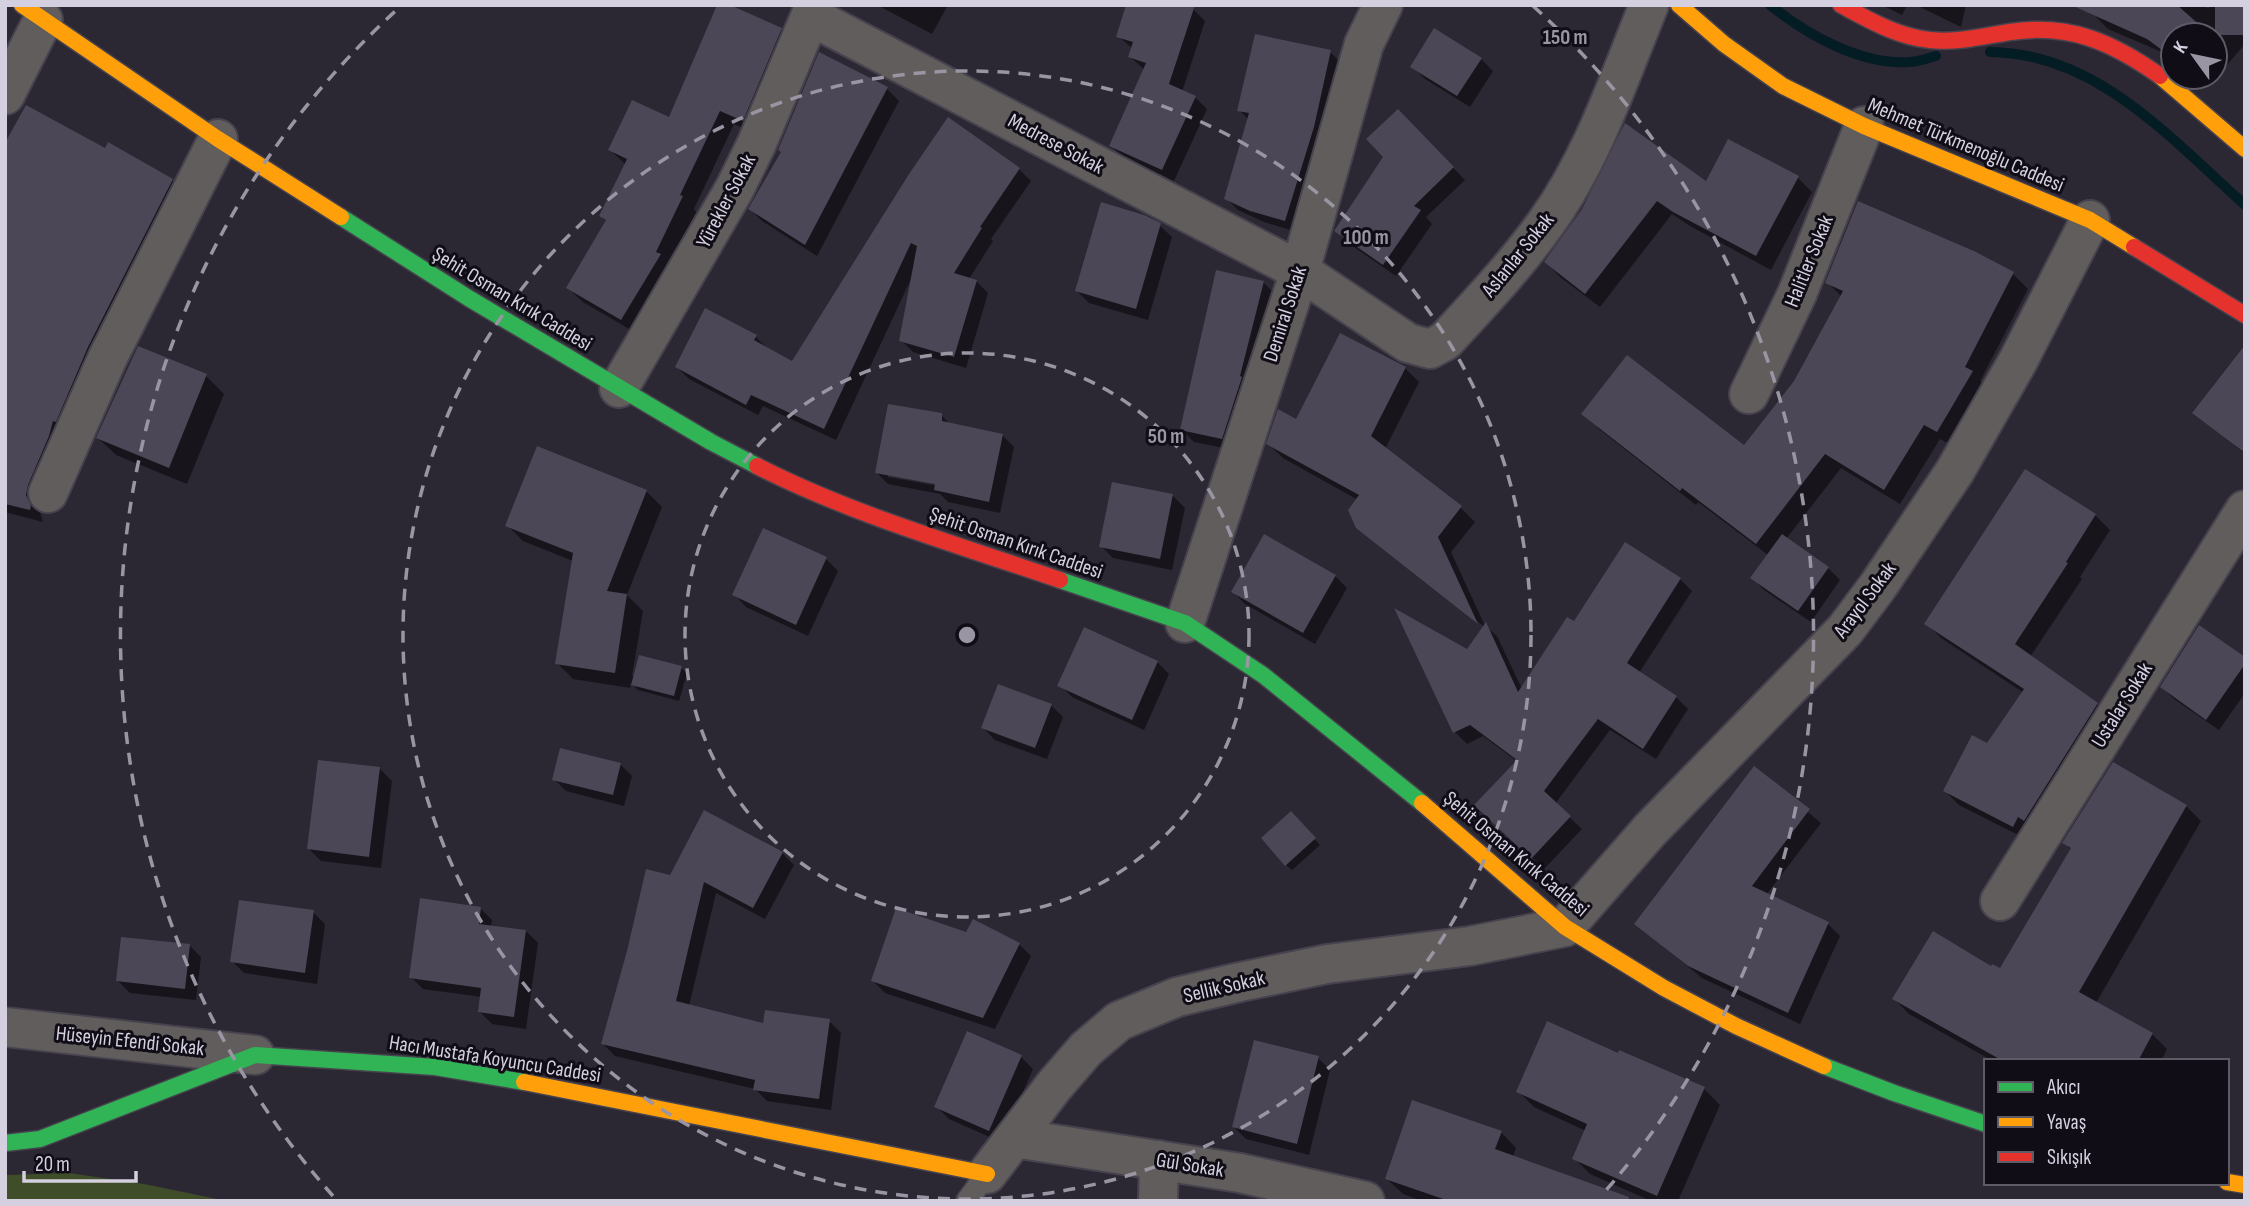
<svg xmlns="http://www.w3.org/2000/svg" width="2250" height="1206" viewBox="0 0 2250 1206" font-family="'Sofia Sans Condensed',sans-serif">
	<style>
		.green { fill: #404d29 }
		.shadow { fill: #0007; fill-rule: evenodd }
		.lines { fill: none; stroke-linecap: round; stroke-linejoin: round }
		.stream { stroke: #041c24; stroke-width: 10 }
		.building { fill: #4c4757 }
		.lane-casing { stroke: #47434e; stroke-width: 24 }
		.street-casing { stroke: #47434e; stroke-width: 42 }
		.fast-casing { stroke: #47434e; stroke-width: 19 }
		.slow-casing { stroke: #47434e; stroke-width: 19 }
		.jam-casing { stroke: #47434e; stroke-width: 19 }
		.lane { stroke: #615d5c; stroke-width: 21 }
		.street { stroke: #615d5c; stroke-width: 38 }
		.fast { stroke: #30b455; stroke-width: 16 }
		.slow { stroke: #ff9f0a; stroke-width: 16 }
		.jam { stroke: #e5322d; stroke-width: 16 }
		.ring { fill: none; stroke: #9995a3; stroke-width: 3.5; stroke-dasharray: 12 9 }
		.labels { text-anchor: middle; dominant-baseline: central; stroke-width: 6; stroke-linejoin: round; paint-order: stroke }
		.street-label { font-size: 21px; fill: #d4d0df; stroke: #100d17 }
		.centre { fill: #9995a3; stroke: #100d17; stroke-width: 3.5 }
		.ring-label { font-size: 21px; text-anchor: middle; font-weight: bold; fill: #9995a3; stroke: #100d17; stroke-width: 6; stroke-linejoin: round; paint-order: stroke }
	</style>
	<rect width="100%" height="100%" fill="#2b2733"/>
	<path class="green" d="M 69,1173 L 144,1184 L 227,1201 L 5,1201 L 5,1175 Z"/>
	<path class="shadow" d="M 877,5 L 948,5 L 932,34 Z
		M 1882,5 L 1907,5 L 1902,15 Z
		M 1916,5 L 1966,5 L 1961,27 Z
		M 2100,5 L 2204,5 L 2208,9 L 2211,5 L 2245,5 L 2245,44 L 2208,87 L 2195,77 L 2215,77 L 2215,35 L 2173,35 L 2173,60 L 2164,53 L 2108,29 L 2094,15 Z
		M 1193,9 L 1205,21 L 1182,92 L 1195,97 L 1207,109 L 1174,181 L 1123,157 L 1111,145 L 1145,70 L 1130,57 L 1133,49 L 1118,36 Z
		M 781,30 L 795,44 L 757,134 L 734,124 L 694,209 L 696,212 L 636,333 L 583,302 L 568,288 L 607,222 L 601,216 L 626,165 L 610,150 L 670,120 Z
		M 1330,52 L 1342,64 L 1297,232 L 1264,222 L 1238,210 L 1226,198 L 1249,120 L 1239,110 Z
		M 820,54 L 887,89 L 899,101 L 817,256 L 762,221 L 750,209 L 782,152 Z
		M 1481,59 L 1493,71 L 1470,107 L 1425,79 L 1413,67 Z
		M 1398,111 L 1465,180 L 1426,217 L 1432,224 L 1396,276 L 1348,243 L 1336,231 L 1385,157 Z
		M 949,120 L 1019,169 L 1031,181 L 991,239 L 993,241 L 969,279 L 976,281 L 988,293 L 966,368 L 913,352 L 901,340 L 911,279 L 836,440 L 763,406 L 758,415 L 689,379 L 677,367 L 756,337 L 768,349 L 792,363 Z
		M 106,150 L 172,180 L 186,194 L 39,509 L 43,522 L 5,512 L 5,332 Z
		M 1798,178 L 1812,192 L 1771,270 L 1690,226 L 1672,214 L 1600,307 L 1560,277 L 1546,262 L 1583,210 L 1707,183 Z
		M 1159,225 L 1172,237 L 1148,320 L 1089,303 L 1077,291 Z
		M 2013,274 L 2028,289 L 1980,381 L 1987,388 L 1953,446 L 1940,439 L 1900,504 L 1841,468 L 1786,539 L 1828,568 L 1840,580 L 1811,622 L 1764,590 L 1753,578 L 1768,555 L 1698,502 L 1696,505 L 1599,429 L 1584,414 L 1745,448 L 1796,382 L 1842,297 L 1827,282 Z
		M 1263,282 L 1275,294 L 1234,450 L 1194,442 L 1182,430 Z
		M 1405,368 L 1419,382 L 1385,449 L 1461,508 L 1475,522 L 1451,552 L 1485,626 L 1497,636 L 1522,689 L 1575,624 L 1680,579 L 1692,591 L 1639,673 L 1676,697 L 1688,709 L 1656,759 L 1610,730 L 1555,804 L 1582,829 L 1544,869 L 1477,805 L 1518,762 L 1483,736 L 1467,744 L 1455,732 L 1398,612 L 1468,652 L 1486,628 L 1367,535 L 1358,500 L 1283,458 L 1268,444 L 1297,421 Z
		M 2245,373 L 2245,454 L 2195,413 Z
		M 206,376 L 224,394 L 187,484 L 116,455 L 98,438 Z
		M 941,415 L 950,424 L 1002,435 L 1014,447 L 1000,513 L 948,502 L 940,494 L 888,484 L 876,472 ZM 888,474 L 944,484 L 944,487 L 888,477 Z
		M 2026,471 L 2095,515 L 2110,530 L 2080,577 L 2082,579 L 2030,657 L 2097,704 L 2112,719 L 2028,840 L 1959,805 L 1945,791 L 1987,745 L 2024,693 L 1941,638 L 1927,624 Z
		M 646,491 L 662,507 L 627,595 L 643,611 L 632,676 L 681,668 L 687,673 L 679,701 L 638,690 L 631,683 L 630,688 L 573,679 L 557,663 L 573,561 L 523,541 L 507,525 Z
		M 1173,496 L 1185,508 L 1172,570 L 1113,558 L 1101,546 Z
		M 764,530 L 826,559 L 838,571 L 808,636 L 746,607 L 735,595 Z
		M 1335,576 L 1347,588 L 1315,644 L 1245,604 L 1233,592 Z
		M 1085,629 L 1157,662 L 1169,674 L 1144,730 L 1072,697 L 1060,685 Z
		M 2245,659 L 2245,693 L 2219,730 L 2174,699 L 2162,687 Z
		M 1051,705 L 1063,717 L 1047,759 L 995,740 L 983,728 Z
		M 620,764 L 632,776 L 624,806 L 566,791 L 554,779 Z
		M 1755,768 L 1821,823 L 1766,895 L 1828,924 L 1840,936 L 1800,1024 L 1702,978 L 1636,924 Z
		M 380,769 L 392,781 L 381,868 L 321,861 L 309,849 Z
		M 2186,806 L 2201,821 L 2096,1003 L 2152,1034 L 2167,1049 L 2161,1061 L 1993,1061 L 1909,1014 L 1894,999 L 1992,968 L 2001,970 L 2072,850 L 2064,843 Z
		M 1291,814 L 1320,845 L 1292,870 L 1286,865 Z
		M 782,853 L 794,865 L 765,919 L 716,893 L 689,1006 L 764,1025 L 829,1021 L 841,1033 L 831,1110 L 767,1101 L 755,1089 L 615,1056 L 603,1044 L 671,877 Z
		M 480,908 L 492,920 L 491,927 L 526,931 L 538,943 L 526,1029 L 492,1024 L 480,1012 L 482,997 L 423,989 L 411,977 Z
		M 313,912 L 325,924 L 317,984 L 244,973 L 232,961 Z
		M 967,934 L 1019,944 L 1031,956 L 995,1029 L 885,993 L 873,981 Z
		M 189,945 L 201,957 L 196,1000 L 130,993 L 118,981 Z
		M 1619,1055 L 1704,1089 L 1720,1105 L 1678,1201 L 1651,1201 L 1590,1174 L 1574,1158 L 1586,1131 L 1534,1107 L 1518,1091 Z
		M 1021,1057 L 1033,1069 L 1001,1142 L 949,1119 L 937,1107 Z
		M 1318,1058 L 1330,1070 L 1309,1155 L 1246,1139 L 1234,1127 Z
		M 1501,1132 L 1516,1148 L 1513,1157 L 1597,1201 L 1422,1201 L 1403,1194 L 1387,1179 Z"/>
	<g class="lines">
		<path class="stream" d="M 1770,5 C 1808,35 1860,65 1909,62 C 1918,62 1928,58 1936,56
			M 1990,52 C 2097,53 2171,139 2245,205"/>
	</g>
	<path class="building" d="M 717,5 L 730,5 L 782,28 L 743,121 L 720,111 L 680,195 L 683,196 L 656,252 L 661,254 L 621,320 L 566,288 L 606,220 L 599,216 L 627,159 L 608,150 L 632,100 L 669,117 Z
		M 1126,5 L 1195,5 L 1169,84 L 1196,96 L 1162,170 L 1109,146 L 1146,63 L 1128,57 L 1133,42 L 1116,37 Z
		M 2071,5 L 2177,5 L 2211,35 L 2173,35 L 2173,58 L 2147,39 Z
		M 2215,5 L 2245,5 L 2245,35 L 2215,35 Z
		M 1434,28 L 1482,58 L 1457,96 L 1410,67 Z
		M 1255,34 L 1331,50 L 1314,127 L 1285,221 L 1250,211 L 1224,199 L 1249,113 L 1237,111 Z
		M 819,52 L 888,87 L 805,245 L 748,209 L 781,152 L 778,150 Z
		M 26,105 L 105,148 L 108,142 L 173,179 L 88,347 L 56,422 L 53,421 L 49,436 L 28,485 L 26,495 L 31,506 L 30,510 L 5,504 L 5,143 Z
		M 1398,109 L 1454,167 L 1414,206 L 1421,210 L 1383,265 L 1334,231 L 1383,157 L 1366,139 Z
		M 948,117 L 1020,168 L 980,227 L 982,228 L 954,273 L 977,280 L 954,357 L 899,341 L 917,246 L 911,243 L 824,429 L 751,395 L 746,405 L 675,367 L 705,308 L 757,335 L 754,340 L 792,361 L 909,174 Z
		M 1625,123 L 1706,181 L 1728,139 L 1799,176 L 1756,256 L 1673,212 L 1657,201 L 1585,294 L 1544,262 L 1582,209 Z
		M 1858,201 L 1976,252 L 2014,272 L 1965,367 L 1973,371 L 1937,432 L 1924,425 L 1884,490 L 1825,454 L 1756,544 L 1682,488 L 1680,491 L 1581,414 L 1627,355 L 1744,445 L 1794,381 L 1843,291 L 1825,283 Z
		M 1101,202 L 1144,215 L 1161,223 L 1136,309 L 1075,291 Z
		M 1216,270 L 1264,281 L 1240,376 L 1242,377 L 1222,439 L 1180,430 Z
		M 1340,333 L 1406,367 L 1371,436 L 1462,506 L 1438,537 L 1478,624 L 1356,528 L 1348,510 L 1359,495 L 1266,444 L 1278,409 L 1296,419 Z
		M 2245,345 L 2245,453 L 2192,413 Z
		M 138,346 L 207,374 L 169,468 L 96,438 Z
		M 888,404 L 942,413 L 942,421 L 1003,434 L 989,502 L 934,490 L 935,484 L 875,473 Z
		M 537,446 L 647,490 L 607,591 L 627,594 L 615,673 L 555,664 L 573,553 L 505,526 Z
		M 2025,469 L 2096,514 L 2066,562 L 2068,563 L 2015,644 L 2098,703 L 2024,821 L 2018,817 L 2013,827 L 1943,791 L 1972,735 L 1987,743 L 2024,689 L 1924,624 Z
		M 1112,482 L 1173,494 L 1160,559 L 1099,547 Z
		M 763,528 L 827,557 L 796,625 L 732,595 Z
		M 1264,534 L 1336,575 L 1303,633 L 1231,592 Z
		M 1782,534 L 1829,567 L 1798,611 L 1750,578 Z
		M 1625,542 L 1681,578 L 1627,663 L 1677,696 L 1643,749 L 1598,719 L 1544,791 L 1571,816 L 1531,859 L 1474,805 L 1517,760 L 1470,725 L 1453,733 L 1394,608 L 1467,649 L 1486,622 L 1518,692 L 1567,617 L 1574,621 Z
		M 2199,625 L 2245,657 L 2245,664 L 2206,720 L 2160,687 Z
		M 1084,627 L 1158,661 L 1132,720 L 1057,686 Z
		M 639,655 L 682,666 L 674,696 L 631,685 Z
		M 998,684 L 1052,704 L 1035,748 L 981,728 Z
		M 560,748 L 621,763 L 613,795 L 552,780 Z
		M 318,760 L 380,767 L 369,857 L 307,849 Z
		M 2113,762 L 2187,805 L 2079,992 L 2153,1033 L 2138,1061 L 2003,1061 L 1892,999 L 1933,931 L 1991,966 L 1992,964 L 2000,968 L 2071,848 L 2062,843 Z
		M 1754,766 L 1810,809 L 1752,886 L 1829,922 L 1788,1013 L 1688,966 L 1634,924 Z
		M 704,810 L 783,852 L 753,908 L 704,882 L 676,1001 L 763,1023 L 765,1010 L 830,1019 L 819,1099 L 753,1090 L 755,1080 L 601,1044 L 627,951 L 646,869 L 670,875 Z
		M 1291,811 L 1316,838 L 1285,866 L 1261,838 Z
		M 420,898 L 481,907 L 479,924 L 526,930 L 514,1017 L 478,1012 L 481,988 L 409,978 Z
		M 239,900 L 314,910 L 305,973 L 230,962 Z
		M 896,908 L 966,932 L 973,919 L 1020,943 L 983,1018 L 871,981 Z
		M 121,937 L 190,944 L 185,989 L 116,981 Z
		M 1547,1021 L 1618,1053 L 1619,1050 L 1705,1087 L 1657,1196 L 1572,1159 L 1587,1124 L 1516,1092 Z
		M 967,1031 L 1022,1055 L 989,1131 L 934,1107 Z
		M 1254,1040 L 1319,1056 L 1297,1144 L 1232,1127 Z
		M 1412,1100 L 1502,1131 L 1495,1149 L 1629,1197 L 1628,1201 L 1449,1201 L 1385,1179 Z"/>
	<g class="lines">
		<g class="lane-casing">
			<path id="lane" d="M 967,1201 L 987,1174"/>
		</g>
		<g class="street-casing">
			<path id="street" d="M 812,17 L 1300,271 L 1408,343 L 1430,349 L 1445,341 C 1480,303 1516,265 1546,223 C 1593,158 1619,78 1649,5
				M 5,95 L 43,20
				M 619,388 L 735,188 L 757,143 L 815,5
				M 1749,394 L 1797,294 L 1864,126
				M 48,493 L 108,357 L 218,139
				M 1185,623 L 1300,271 L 1364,44 L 1383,5
				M 2000,901 L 2245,510
				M 5,1027 L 255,1055
				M 1015,1138 L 1240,1173 L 1365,1201
				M 987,1174 L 1054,1086 L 1086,1049 L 1119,1021 L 1177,997 L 1240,982 L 1327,964 L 1470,946 L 1565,927 L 1650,830 L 1845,630 L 1878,586 L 1955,471 L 2018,361 L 2090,220
				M 1158,1201 L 1159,1160"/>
		</g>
		<g class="fast-casing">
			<path id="fast" d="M 341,217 L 470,299 L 711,442 L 757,466
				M 1060,580 L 1185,623 L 1263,675 L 1422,803
				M 1824,1066 L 1894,1093 L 1986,1124
				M 5,1143 L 40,1139 L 255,1055 L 435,1067 L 524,1082"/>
		</g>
		<g class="slow-casing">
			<path id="slow" d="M 22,5 L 218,139 L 341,217
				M 1679,5 L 1724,44 L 1783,86 L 1864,126 L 2090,220 L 2134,247
				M 2160,76 L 2245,149
				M 1422,803 L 1565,927 L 1664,988 L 1736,1026 L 1824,1066
				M 524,1082 L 987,1174
				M 2227,1182 L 2245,1185"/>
		</g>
		<g class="jam-casing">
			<path id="jam" d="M 1841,5 C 1869,20 1898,37 1930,40 C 1957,43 1984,36 2010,32 C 2069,23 2112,42 2160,76
				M 2134,247 L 2245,315
				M 757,466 C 853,515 959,545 1060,580"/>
		</g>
		<use href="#lane" class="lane"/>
		<use href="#street" class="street"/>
		<use href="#fast" class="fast"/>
		<use href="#slow" class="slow"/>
		<use href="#jam" class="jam"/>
	</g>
	<g class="ring">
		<circle cx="967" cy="635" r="282"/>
		<circle cx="967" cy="635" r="564"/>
		<path d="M333 1196A846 846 0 0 1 401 6M1533 6A846 846 0 0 1 1601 1196"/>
	</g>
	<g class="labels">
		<g class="street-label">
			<text transform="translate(1056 144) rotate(28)">Medrese Sokak</text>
			<text transform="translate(1966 145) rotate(23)">Mehmet Türkmenoğlu Caddesi</text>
			<text transform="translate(726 201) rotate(-62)">Yürekler Sokak</text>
			<text transform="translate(1518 255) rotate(-51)">Aslanlar Sokak</text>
			<text transform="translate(1809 261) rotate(-68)">Halitler Sokak</text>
			<text transform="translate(512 299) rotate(31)">Şehit Osman Kırık Caddesi</text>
			<text transform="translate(1285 314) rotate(-72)">Demiral Sokak</text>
			<text transform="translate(1016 543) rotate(19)">Şehit Osman Kırık Caddesi</text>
			<text transform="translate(1865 600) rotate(-53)">Arayol Sokak</text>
			<text transform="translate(2122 705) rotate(-58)">Ustalar Sokak</text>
			<text transform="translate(1516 854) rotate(40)">Şehit Osman Kırık Caddesi</text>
			<text transform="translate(1224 987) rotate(-13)">Sellik Sokak</text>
			<text transform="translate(130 1041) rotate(6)">Hüseyin Efendi Sokak</text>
			<text transform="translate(495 1059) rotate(9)">Hacı Mustafa Koyuncu Caddesi</text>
			<text transform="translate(1190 1165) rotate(9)">Gül Sokak</text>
		</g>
	</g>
	<circle cx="967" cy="635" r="10" class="centre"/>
	<g class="ring-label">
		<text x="1565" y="44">150 m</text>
		<text x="1366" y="244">100 m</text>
		<text x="1166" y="443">50 m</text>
	</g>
	<rect width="2250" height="1206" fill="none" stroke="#d4d0df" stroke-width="14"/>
	<rect x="1984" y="1059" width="245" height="126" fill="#100d17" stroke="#5e5b67" stroke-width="2"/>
	<rect x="1998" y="1082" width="35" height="10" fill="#30b455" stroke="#5e5b67" stroke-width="2"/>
	<text x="2047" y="1094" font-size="21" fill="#d4d0df">Akıcı</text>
	<rect x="1998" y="1117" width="35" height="10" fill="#ff9f0a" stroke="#5e5b67" stroke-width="2"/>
	<text x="2047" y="1129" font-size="21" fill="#d4d0df">Yavaş</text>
	<rect x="1998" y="1152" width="35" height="10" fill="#e5322d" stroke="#5e5b67" stroke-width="2"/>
	<text x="2047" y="1164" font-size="21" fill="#d4d0df">Sıkışık</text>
	<g transform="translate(2194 56) rotate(303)"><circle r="33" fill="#100d17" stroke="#5e5b67" stroke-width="2"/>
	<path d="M0-5L12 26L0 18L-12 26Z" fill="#9995a3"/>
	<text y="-10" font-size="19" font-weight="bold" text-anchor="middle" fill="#d4d0df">K</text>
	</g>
	<path d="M24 1171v10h112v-10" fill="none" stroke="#d4d0df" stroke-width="3.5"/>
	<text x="35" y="1171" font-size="21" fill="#d4d0df" stroke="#100d17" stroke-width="5" paint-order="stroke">20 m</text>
</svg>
